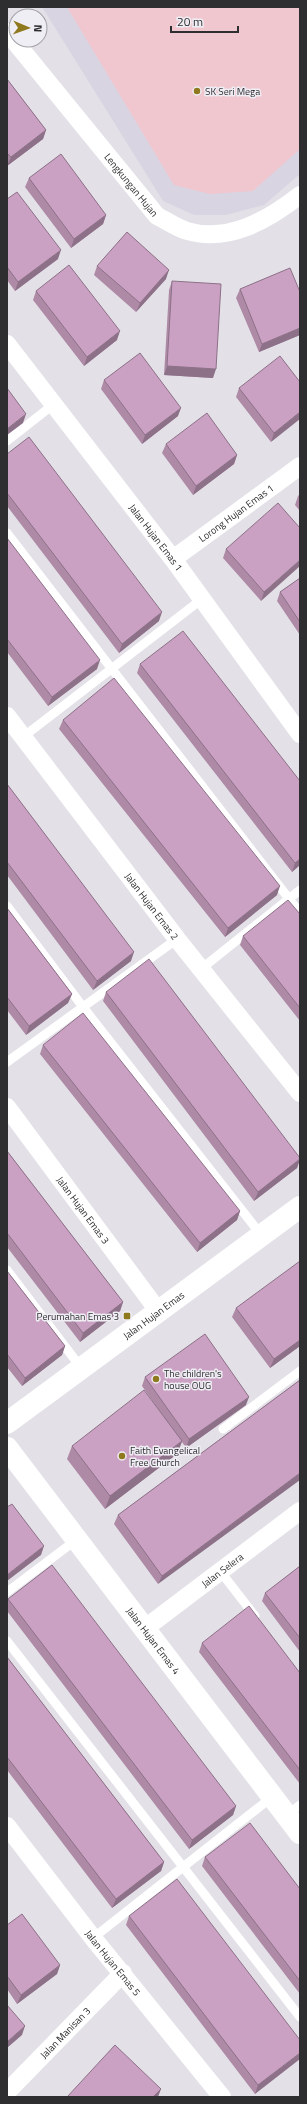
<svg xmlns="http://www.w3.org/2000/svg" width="307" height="2104" viewBox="0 0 307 2104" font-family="'Titillium Web',sans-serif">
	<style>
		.built { fill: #d9d4e1 }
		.green { fill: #f0c6cf }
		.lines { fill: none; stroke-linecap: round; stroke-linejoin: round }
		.lane { stroke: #fff; stroke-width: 9 }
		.street { stroke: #fff; stroke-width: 18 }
		.secondary { stroke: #fff; stroke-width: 22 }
		.wall { fill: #ae8aa7 }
		.shaded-wall { fill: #8d7188 }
		.building { fill: #caa1c2; stroke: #8d7188 }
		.poi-dot { fill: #8f791f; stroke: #f0eef5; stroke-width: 1.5 }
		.labels { text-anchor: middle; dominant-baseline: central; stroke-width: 3; stroke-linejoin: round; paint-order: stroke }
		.poi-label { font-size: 10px; fill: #2e2d2f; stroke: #f0eef5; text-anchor: start }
		.street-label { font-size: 10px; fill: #2e2d2f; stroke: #f0eef5 }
	</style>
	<rect width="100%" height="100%" fill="#e3e1e7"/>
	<path class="built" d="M 42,7 L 300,7 L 300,174 L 264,205 L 226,215 L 194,215 L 163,201 Z"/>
	<path class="green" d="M 67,7 L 300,7 L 300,149 L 253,191 L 210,194 L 174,185 Z"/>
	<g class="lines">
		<path class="lane" d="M 7,441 L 54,404
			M 7,533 L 300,913
			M 23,737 L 202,599
			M 7,906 L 83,1007 L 262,1236
			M 201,969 L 300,890
			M 7,1062 L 177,939
			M 7,1270 L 82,1369
			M 223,1429 L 300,1371
			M 220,1571 L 255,1616
			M 7,1592 L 76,1540
			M 7,1641 L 300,2017
			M 287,1815 L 300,1805
			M 93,1938 L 272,1797"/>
		<g class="street">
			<path id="s1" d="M 7,32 L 157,216 C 167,221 177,228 187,231 C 229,243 268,220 300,195"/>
			<path id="s2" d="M 7,344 L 173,559 L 300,734"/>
			<path id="s3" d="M 173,559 L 300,466"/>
			<path id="s4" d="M 7,716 L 177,939 L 300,1093"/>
			<path id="s5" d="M 7,1107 L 159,1312"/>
			<path id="s6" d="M 144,1629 L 300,1511"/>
			<path id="s7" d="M 7,1826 L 93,1938 L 222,2097"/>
			<path id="s8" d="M 7,2092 L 123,1973"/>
		</g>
		<g class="secondary">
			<path id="s9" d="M 7,1423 L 300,1207"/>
			<path id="s10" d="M 7,1448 L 300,1833"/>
		</g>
	</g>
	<path class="wall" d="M 7,79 L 46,130 L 43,139 L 7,166 Z
		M 29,178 L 106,215 L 103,224 L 71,248 L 25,187 Z
		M 7,199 L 58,259 L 15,291 L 7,280 Z
		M 97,266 L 166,279 L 136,312 L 94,275 Z
		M 172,281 L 213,378 L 164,375 L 169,290 Z
		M 240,289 L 300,292 L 300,335 L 259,352 L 236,298 Z
		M 36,291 L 117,340 L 84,366 L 33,300 Z
		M 104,380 L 178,416 L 142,444 L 101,389 Z
		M 300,382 L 271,442 L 236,397 L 239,388 Z
		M 166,444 L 237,455 L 234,464 L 193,495 L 162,453 Z
		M 7,454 L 159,621 L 119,653 L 7,506 Z
		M 300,494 L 300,511 L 295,505 L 298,496 Z
		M 300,528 L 261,601 L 223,558 L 226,549 Z
		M 7,538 L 97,669 L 48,706 L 7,652 Z
		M 300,578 L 300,635 L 277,601 L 280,592 Z
		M 140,664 L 300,781 L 300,865 L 292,872 L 137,673 Z
		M 63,720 L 277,895 L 225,937 L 59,729 Z
		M 7,784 L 131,961 L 93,990 L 7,875 Z
		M 7,908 L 72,994 L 68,1003 L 26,1035 L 7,1010 Z
		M 300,914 L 300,1021 L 240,945 L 243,936 Z
		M 106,992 L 300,1158 L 300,1160 L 297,1168 L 254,1201 L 103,1001 Z
		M 43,1045 L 240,1211 L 237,1220 L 197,1252 L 40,1054 Z
		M 7,1151 L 123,1302 L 120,1311 L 80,1342 L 7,1247 Z
		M 7,1271 L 65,1346 L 62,1355 L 22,1386 L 7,1367 Z
		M 236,1308 L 300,1346 L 270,1368 L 232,1317 Z
		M 145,1377 L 246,1405 L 186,1448 L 182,1442 L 177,1454 L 105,1509 L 67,1459 L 72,1446 L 165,1419 L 142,1386 Z
		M 300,1380 L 158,1584 L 114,1524 L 118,1515 Z
		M 300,1566 L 300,1652 L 262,1601 L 265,1593 Z
		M 8,1599 L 236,1806 L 233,1815 L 189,1849 L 7,1611 L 7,1601 Z
		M 202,1643 L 300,1673 L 300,1784 L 199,1652 Z
		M 7,1657 L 164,1862 L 161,1871 L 112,1908 L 7,1770 Z
		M 205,1857 L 300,1889 L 300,1994 L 202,1866 Z
		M 129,1916 L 300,2040 L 255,2094 L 126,1925 Z
		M 7,1925 L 60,1965 L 57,1974 L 17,2004 L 7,1989 Z"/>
	<path class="shaded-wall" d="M 46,130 L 43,139 L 7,166 L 11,157 Z
		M 106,215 L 103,224 L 71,248 L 74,239 Z
		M 61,250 L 58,259 L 15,291 L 18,282 Z
		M 169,270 L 166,279 L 136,312 L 140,303 Z
		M 300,328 L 300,335 L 259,352 L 262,344 Z
		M 120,331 L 117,340 L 84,366 L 87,357 Z
		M 167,366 L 216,369 L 213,378 L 164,375 Z
		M 181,408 L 178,416 L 142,444 L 145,435 Z
		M 300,412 L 300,419 L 271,442 L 274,433 Z
		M 26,414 L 23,423 L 7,435 L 7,429 Z
		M 237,455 L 234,464 L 193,495 L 196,486 Z
		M 300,560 L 300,566 L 261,601 L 264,592 Z
		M 162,612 L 159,621 L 119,653 L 122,644 Z
		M 100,660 L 97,669 L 48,706 L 52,697 Z
		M 300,859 L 300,865 L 292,872 L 295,863 Z
		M 280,886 L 277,895 L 225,937 L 228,928 Z
		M 134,952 L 131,961 L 93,990 L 97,981 Z
		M 72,994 L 68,1003 L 26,1035 L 29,1026 Z
		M 300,1159 L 297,1168 L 254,1201 L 258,1192 Z
		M 240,1211 L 237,1220 L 197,1252 L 200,1243 Z
		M 123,1302 L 120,1311 L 80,1342 L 83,1333 Z
		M 300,1340 L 300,1346 L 270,1368 L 274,1359 Z
		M 65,1346 L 62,1355 L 22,1386 L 25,1378 Z
		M 249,1397 L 246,1405 L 186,1448 L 189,1439 Z
		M 182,1441 L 177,1454 L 105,1509 L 110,1496 Z
		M 300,1473 L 300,1480 L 158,1584 L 162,1576 Z
		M 44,1546 L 41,1555 L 7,1581 L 7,1575 Z
		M 236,1806 L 233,1815 L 189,1849 L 192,1840 Z
		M 164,1862 L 161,1871 L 112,1908 L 116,1899 Z
		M 60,1965 L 57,1974 L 17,2004 L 21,1995 Z
		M 25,2026 L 22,2035 L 7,2048 L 7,2042 Z
		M 300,2053 L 300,2059 L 255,2094 L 258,2085 Z
		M 161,2089 L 158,2097 L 153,2097 Z"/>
	<path class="building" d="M 7,79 L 46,130 L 11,157 L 7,153 Z
		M 61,154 L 106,215 L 74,239 L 29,178 Z
		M 17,192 L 61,250 L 18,282 L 7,267 L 7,199 Z
		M 127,232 L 169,270 L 140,303 L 97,266 Z
		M 69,265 L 120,331 L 87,357 L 36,291 Z
		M 290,268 L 300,292 L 300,328 L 262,344 L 240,289 Z
		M 172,281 L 221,284 L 216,369 L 167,366 Z
		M 140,353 L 181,408 L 145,435 L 104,380 Z
		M 280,356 L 300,382 L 300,412 L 274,433 L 239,388 Z
		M 7,388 L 26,414 L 7,429 Z
		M 207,413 L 237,455 L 196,486 L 166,444 Z
		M 29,437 L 162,612 L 122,644 L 7,493 L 7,454 Z
		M 278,503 L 300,528 L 300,560 L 264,592 L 226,549 Z
		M 7,538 L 100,660 L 52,697 L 7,639 Z
		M 300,578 L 300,622 L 280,592 Z
		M 183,631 L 300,781 L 300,859 L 295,863 L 140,664 Z
		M 114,678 L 280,886 L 228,928 L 63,720 Z
		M 7,784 L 134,952 L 97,981 L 7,862 Z
		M 288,900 L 300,914 L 300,1008 L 243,936 Z
		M 7,908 L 72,994 L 29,1026 L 7,997 Z
		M 149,959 L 300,1158 L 300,1159 L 258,1192 L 106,992 Z
		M 83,1013 L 240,1211 L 200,1243 L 43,1045 Z
		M 7,1151 L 123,1302 L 83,1333 L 7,1233 Z
		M 300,1261 L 300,1340 L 274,1359 L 236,1308 Z
		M 7,1271 L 65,1346 L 25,1378 L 7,1354 Z
		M 205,1334 L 249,1397 L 189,1439 L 145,1377 Z
		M 300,1380 L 300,1473 L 162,1576 L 118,1515 Z
		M 144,1390 L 182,1441 L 110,1496 L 72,1446 Z
		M 12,1504 L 44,1546 L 7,1575 L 7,1507 Z
		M 52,1565 L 236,1806 L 192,1840 L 8,1599 Z
		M 300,1566 L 300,1638 L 265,1593 Z
		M 249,1606 L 300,1673 L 300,1770 L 202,1643 Z
		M 7,1657 L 164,1862 L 116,1899 L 7,1757 Z
		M 250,1823 L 300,1889 L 300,1981 L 205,1857 Z
		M 177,1879 L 300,2040 L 300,2053 L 258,2085 L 129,1916 Z
		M 22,1914 L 60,1965 L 21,1995 L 7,1976 L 7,1925 Z
		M 7,2005 L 25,2026 L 7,2042 Z
		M 115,2045 L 161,2089 L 153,2097 L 67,2097 Z"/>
	<g class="poi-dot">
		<circle cx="197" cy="91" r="4"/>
		<rect x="123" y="1312" width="8" height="8" rx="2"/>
		<circle cx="156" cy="1379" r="4"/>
		<circle cx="122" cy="1456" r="4"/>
	</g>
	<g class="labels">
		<g class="poi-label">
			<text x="205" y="91">SK Seri Mega</text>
			<text x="119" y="1316" text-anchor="end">Perumahan Emas 3</text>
			<text x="164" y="1373">The children's<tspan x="164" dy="12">house OUG</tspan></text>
			<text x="130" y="1450">Faith Evangelical<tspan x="130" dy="12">Free Church</tspan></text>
		</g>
		<g class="street-label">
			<text stroke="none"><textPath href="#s1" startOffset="197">Lengkungan Hujan</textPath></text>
			<text stroke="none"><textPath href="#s3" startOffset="78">Lorong Hujan Emas 1</textPath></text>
			<text stroke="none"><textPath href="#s2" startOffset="244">Jalan Hujan Emas 1</textPath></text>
			<text stroke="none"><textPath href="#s4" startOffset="239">Jalan Hujan Emas 2</textPath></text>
			<text stroke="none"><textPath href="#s5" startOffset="128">Jalan Hujan Emas 3</textPath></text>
			<text stroke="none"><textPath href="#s9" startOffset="182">Jalan Hujan Emas</textPath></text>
			<text stroke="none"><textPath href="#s6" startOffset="98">Jalan Selera</textPath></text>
			<text stroke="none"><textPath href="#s10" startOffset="242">Jalan Hujan Emas 4</textPath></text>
			<text stroke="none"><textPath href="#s7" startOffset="173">Jalan Hujan Emas 5</textPath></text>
			<text stroke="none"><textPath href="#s8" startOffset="83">Jalan Manisan 3</textPath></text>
		</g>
	</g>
	<rect width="307" height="2104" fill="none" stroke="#2e2d2f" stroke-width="16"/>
	<g transform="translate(28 28) rotate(92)"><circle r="19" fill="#f0eef5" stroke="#a2a1a6"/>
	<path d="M0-3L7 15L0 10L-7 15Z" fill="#8f791f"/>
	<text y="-6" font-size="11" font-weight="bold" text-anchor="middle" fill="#2e2d2f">N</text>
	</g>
	<path d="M171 26v6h67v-6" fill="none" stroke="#2e2d2f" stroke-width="2"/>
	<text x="177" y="26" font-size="12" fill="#2e2d2f" stroke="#f0eef5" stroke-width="3" paint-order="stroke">20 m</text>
</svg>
